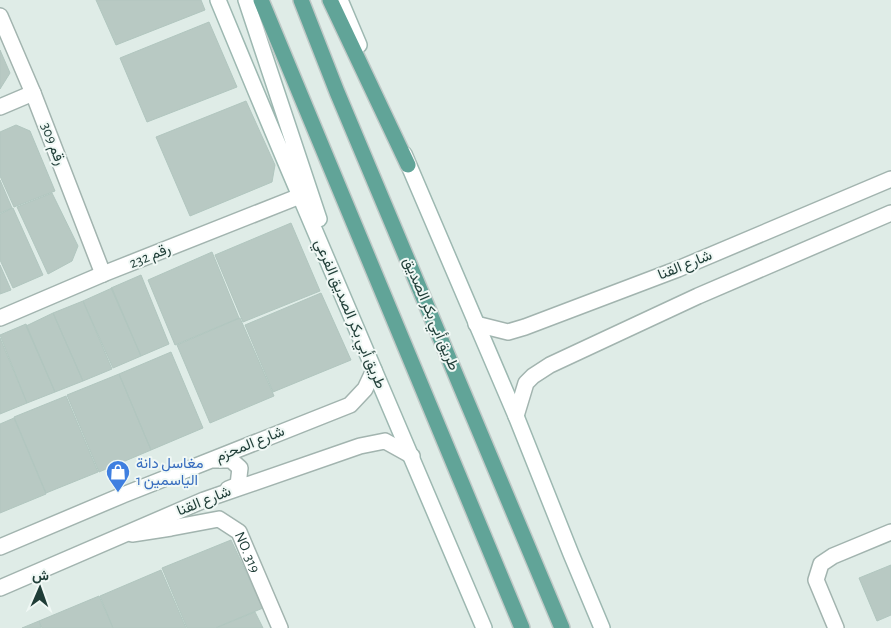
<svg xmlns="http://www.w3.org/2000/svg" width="891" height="628" viewBox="0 0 891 628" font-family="'Alegreya Sans',Vazirmatn,sans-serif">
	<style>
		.building { fill: #b8c9c3; stroke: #b1c6bf }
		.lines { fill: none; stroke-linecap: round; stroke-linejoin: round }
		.minor-casing { stroke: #a2b4af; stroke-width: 18 }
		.tertiary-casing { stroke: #a2b4af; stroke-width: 18 }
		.secondary-casing { stroke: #9db8b1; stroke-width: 18 }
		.primary-casing { stroke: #c0c9c7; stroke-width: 18 }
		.minor { stroke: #fff; stroke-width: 15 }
		.tertiary { stroke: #fff; stroke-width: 15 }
		.secondary { stroke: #fff; stroke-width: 15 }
		.primary { stroke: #61a498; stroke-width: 15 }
		.labels { text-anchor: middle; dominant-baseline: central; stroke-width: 4; stroke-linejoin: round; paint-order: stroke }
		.street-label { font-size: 15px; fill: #1f3d37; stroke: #f0f8f5 }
		.shop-label { font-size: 15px; fill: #366cbe; stroke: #f0f8f5; text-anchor: start }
	</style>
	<rect width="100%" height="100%" fill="#dfece7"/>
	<path class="building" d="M 96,0 L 201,0 L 205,10 L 116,45 Z
		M 209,22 L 237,87 L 147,122 L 120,58 Z
		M 0,50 L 10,73 L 0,89 Z
		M 246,101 L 275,165 L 272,182 L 190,216 L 156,137 Z
		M 16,125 L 30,131 L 55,191 L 14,207 L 0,176 L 0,132 Z
		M 0,180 L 12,208 L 0,213 Z
		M 52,193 L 78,246 L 72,261 L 48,274 L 17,207 Z
		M 13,208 L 43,275 L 13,288 L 0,260 L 0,214 Z
		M 291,223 L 320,291 L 243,322 L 215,255 Z
		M 212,252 L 239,318 L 175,345 L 148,280 Z
		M 0,265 L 11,290 L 0,294 Z
		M 141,275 L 169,344 L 141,356 L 111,288 Z
		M 112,288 L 141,356 L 113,368 L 83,301 Z
		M 321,293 L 351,360 L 273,392 L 245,325 Z
		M 83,301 L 112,369 L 83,381 L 53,313 Z
		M 53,313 L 83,381 L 55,392 L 26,326 Z
		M 240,318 L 274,396 L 210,423 L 177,345 Z
		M 26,324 L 55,392 L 27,403 L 0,335 Z
		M 0,338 L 27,403 L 0,414 Z
		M 171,352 L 203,428 L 151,450 L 119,374 Z
		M 119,374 L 151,450 L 99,472 L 67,395 Z
		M 66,396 L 98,472 L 46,493 L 14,417 Z
		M 14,418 L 46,494 L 0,513 L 0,424 Z
		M 231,540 L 263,608 L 215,628 L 187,628 L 162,568 Z
		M 891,565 L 891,615 L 877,621 L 859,578 Z
		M 161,570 L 186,628 L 113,628 L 100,596 Z
		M 99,596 L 113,628 L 42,628 L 39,621 Z
		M 255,612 L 263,628 L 216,628 Z
		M 39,621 L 41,628 L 22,628 Z"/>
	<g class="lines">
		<g class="minor-casing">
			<g id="minor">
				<path d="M 0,16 L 33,93 L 103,274"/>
				<path d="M 0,107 L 33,93"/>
				<path d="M 0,318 L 103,274 L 300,196"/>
				<path id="s1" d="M 132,534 L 171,528 L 219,519 L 239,532 L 280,628"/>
				<path d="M 836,628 L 816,580 L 821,564 L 833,556 L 891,532"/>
			</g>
		</g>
		<g class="tertiary-casing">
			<path id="tertiary" d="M 476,324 L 508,332 L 525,327 L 678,269 L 891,179
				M 516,416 L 526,383 L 533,376 L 550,365 L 698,296 L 891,213
				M 214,460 L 231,460 L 240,468 L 238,485 L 228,489
				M 0,547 L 123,495 L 350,405 L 365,389 L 374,370
				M 0,588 L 204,500 L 360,446 L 385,441 L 412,456"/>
		</g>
		<g class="secondary-casing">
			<path id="secondary" d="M 218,0 C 245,65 272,131 300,196 C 361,340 423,484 484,628
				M 246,0 L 319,219
				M 340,0 L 359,45
				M 404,154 L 516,416 L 571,554 L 602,628"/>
		</g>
		<g class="primary-casing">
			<path id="primary" d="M 261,0 L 522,628
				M 301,0 L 337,92 L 562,628
				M 330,0 L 408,165"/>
		</g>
		<use href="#minor" class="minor"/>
		<use href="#tertiary" class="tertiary"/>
		<use href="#secondary" class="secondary"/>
		<use href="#primary" class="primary"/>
	</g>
	<defs>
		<g id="shop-pin" transform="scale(1.25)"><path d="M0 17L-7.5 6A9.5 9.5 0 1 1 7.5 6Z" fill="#3f7fe0" stroke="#f0f8f5"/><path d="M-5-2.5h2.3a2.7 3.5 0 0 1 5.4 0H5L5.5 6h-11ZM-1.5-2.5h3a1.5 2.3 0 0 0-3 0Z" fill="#fff"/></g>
	</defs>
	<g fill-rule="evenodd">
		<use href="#shop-pin" x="118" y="472"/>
	</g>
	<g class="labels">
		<g class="street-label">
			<text transform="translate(53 144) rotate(69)">رقم 309</text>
			<text transform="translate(150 256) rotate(-22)">رقم 232</text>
			<text transform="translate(685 265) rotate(-22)">شارع القنا</text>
			<text transform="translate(350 314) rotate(67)">طريق أبي بكر الصديق الفرعي</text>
			<text transform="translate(431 314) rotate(67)">طريق أبي بكر الصديق</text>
			<text transform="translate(250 444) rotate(-22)">شارع المحزم</text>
			<text transform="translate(204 501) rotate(-22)">شارع القنا</text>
			<text stroke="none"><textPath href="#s1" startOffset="134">NO. 319</textPath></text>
		</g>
		<g class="shop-label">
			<text x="136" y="463">مغاسل دانة<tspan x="136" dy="17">الياسمين 1</tspan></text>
		</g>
	</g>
	<g transform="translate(40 588) rotate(2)" stroke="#f0f8f5" stroke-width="4" paint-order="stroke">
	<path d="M0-4L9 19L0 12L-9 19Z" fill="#1f3d37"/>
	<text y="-8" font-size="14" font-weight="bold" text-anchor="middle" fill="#1f3d37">ش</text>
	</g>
</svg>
